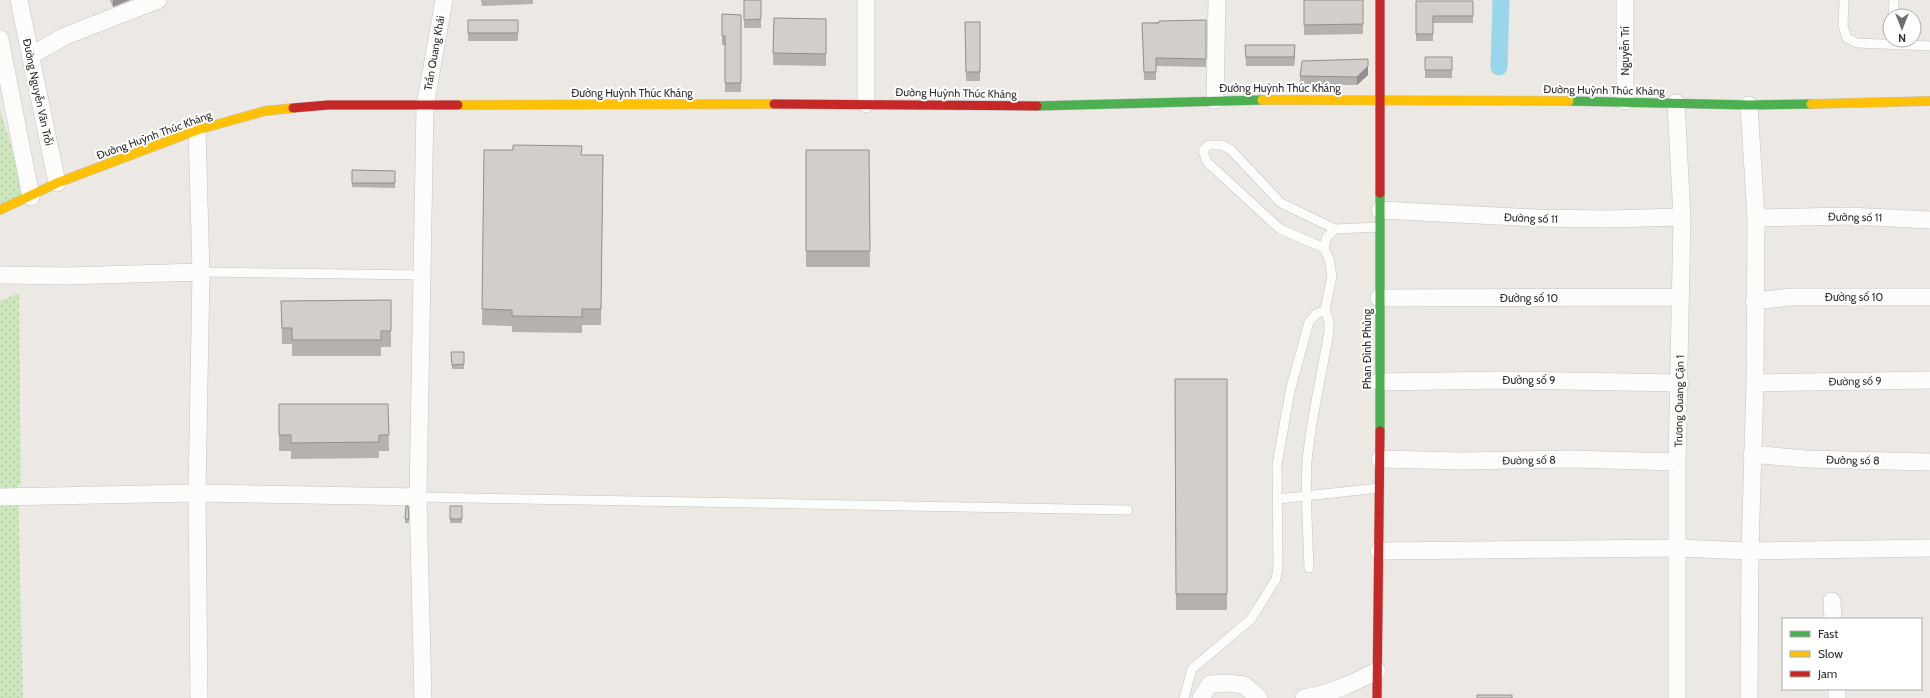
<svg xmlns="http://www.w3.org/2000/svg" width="1930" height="698" viewBox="0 0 1930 698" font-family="Cabin,sans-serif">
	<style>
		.grass { fill: url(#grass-dots) }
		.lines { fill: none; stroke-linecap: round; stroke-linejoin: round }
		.canal { stroke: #99d6ec; stroke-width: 17 }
		.lane-casing { stroke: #c5c4c5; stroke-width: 10 }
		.street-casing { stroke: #c5c4c5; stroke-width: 18 }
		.fast-casing { stroke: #c5c4c5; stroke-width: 10 }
		.slow-casing { stroke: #c5c4c5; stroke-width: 10 }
		.jam-casing { stroke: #c5c4c5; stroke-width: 10 }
		.lane { stroke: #fcfcfb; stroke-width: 9 }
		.street { stroke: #fcfcfb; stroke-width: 17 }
		.fast { stroke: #4caf50; stroke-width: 9 }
		.slow { stroke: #ffc107; stroke-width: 9 }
		.jam { stroke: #c62828; stroke-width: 9 }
		.wall { fill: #b4b1af }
		.shaded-wall { fill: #92908e }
		.building { fill: #d1cecb; stroke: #92908e }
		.labels { text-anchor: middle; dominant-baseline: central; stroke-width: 4; stroke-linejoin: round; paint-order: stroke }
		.street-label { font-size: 11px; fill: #2e2e2e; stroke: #fff }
	</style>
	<defs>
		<pattern id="grass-dots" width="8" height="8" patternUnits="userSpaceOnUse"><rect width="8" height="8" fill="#cee6be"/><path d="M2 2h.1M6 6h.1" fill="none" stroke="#b1c6a4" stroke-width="1.8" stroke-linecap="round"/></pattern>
	</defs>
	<rect width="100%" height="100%" fill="#ece8e4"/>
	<path class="grass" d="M 0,110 L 27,196 L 0,204 Z
		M 19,293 L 21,485 L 18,485 L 23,698 L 0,698 L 0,301 Z"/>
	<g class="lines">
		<path class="canal" d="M 1499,67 L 1501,0"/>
		<g class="lane-casing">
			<path id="lane" d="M 1844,0 L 1843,26 L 1847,38 L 1857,43 L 1930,46
				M 1893,16 L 1894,0
				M 1324,248 L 1280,229 L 1207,162 L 1203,151 L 1208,145 L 1222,145 L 1231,150 L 1281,203 L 1335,229
				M 201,272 L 423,275
				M 418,497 L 1128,510
				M 1278,499 L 1379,488
				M 1309,568 C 1308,533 1305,497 1307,461 C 1311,418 1322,374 1329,331 L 1329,322 L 1325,310 L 1332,276 L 1329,259 L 1324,248 L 1327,237 L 1335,229 L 1380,227
				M 1184,698 L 1192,669 L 1251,619 L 1276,579 L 1278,568 L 1277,465 L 1290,391 L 1309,322 L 1316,314 L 1325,310"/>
		</g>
		<g class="street-casing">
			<path id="street" d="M 19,0 L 57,183
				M 866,0 L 866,104
				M 0,39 L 31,197
				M 30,56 L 65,36 L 158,0
				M 1215,100 L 1217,0
				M 1625,101 L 1625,0
				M 1676,103 L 1682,217 L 1677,462 L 1677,698
				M 1749,105 L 1756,218 L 1755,383 L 1750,551 L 1749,698
				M 197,130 L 201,272 L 197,493 L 199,698
				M 1380,210 L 1536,218 L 1607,219 L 1682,217
				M 1756,218 L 1849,216 L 1930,220
				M 0,275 L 67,276 L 201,272
				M 1379,298 L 1680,297
				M 1754,301 L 1791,297 L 1930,297
				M 1379,382 L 1503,380 L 1680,383
				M 1755,383 L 1930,380
				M 1752,454 L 1805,459 L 1930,462
				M 1380,459 L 1462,461 L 1571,459 L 1677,462
				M 0,497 L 197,493 L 418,497
				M 1379,551 L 1677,548 L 1750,551 L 1930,548
				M 1832,601 L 1833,619
				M 1837,689 L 1837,698
				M 423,698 L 418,497 L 425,106 L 444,0
				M 1201,698 L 1210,684 L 1228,683 L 1244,685 L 1259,698
				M 1304,698 C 1330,694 1353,683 1377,671"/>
		</g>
		<g class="fast-casing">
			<path id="fast" d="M 1569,101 L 1749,105 L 1811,104
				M 1037,106 L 1262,100
				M 1380,193 L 1380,431"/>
		</g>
		<g class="slow-casing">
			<path id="slow" d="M 1262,100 L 1569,101
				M 1811,104 L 1930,101
				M 458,105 L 774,104
				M 0,210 L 57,183 L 197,130 L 265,111 L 293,108"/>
		</g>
		<g class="jam-casing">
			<path id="jam" d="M 1380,0 L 1380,193
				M 774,104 L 1037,106
				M 293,108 L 328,105 L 458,105
				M 1377,698 L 1380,431"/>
		</g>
		<use href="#lane" class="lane"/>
		<use href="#street" class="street"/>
		<use href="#fast" class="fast"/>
		<use href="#slow" class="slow"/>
		<use href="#jam" class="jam"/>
	</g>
	<path class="wall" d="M 110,0 L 130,0 L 113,7 Z
		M 481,0 L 533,0 L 533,4 L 482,6 Z
		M 744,0 L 761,0 L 761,28 L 744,28 Z
		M 1304,0 L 1363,0 L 1363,34 L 1304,35 Z
		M 1416,1 L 1473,1 L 1473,23 L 1433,23 L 1433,41 L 1416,41 Z
		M 722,14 L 741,15 L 741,92 L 725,92 L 725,45 L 722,45 Z
		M 774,18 L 826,19 L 826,66 L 773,65 Z
		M 468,20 L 518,20 L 518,41 L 468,41 Z
		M 1206,20 L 1206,67 L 1156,66 L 1156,80 L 1144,80 L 1142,23 Z
		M 965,22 L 980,22 L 980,81 L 966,81 Z
		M 1245,45 L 1295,54 L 1294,66 L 1246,66 Z
		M 1425,57 L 1452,57 L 1452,78 L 1425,78 Z
		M 1368,75 L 1357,85 L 1300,85 L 1300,76 Z
		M 484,150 L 582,155 L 603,155 L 601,325 L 582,325 L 582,333 L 512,332 L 512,326 L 482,325 Z
		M 806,150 L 869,150 L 870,267 L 806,267 Z
		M 352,170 L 395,171 L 395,188 L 352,187 Z
		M 391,300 L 391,347 L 381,347 L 381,356 L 292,356 L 292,344 L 282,344 L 281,301 Z
		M 451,352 L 464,352 L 464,369 L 452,369 Z
		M 1175,379 L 1227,379 L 1227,610 L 1176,610 Z
		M 279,404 L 388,404 L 389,451 L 379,451 L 379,458 L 291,459 L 291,451 L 279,451 Z
		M 406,506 L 408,506 L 409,523 L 405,523 Z
		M 450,506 L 462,506 L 462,523 L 450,523 Z"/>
	<path class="shaded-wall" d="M 114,0 L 130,0 L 113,7 L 113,1 Z
		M 1295,45 L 1295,54 L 1294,66 L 1294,57 Z
		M 1368,66 L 1368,75 L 1357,85 L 1357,77 Z"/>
	<path class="building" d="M 744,0 L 761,0 L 761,19 L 744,20 Z
		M 1304,0 L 1363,0 L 1363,24 L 1304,25 Z
		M 1416,1 L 1473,1 L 1473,16 L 1433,16 L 1433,34 L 1416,34 Z
		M 722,14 L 741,15 L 741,83 L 725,83 L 725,36 L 722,36 Z
		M 774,18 L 826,19 L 826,54 L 773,53 Z
		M 468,20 L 518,20 L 518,33 L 468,33 Z
		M 1206,20 L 1206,59 L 1156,58 L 1156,72 L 1144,72 L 1142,23 L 1159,23 L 1159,21 Z
		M 965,22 L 980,22 L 980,72 L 966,72 Z
		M 1245,45 L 1295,45 L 1294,57 L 1246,57 Z
		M 1425,57 L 1452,57 L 1452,70 L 1425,70 Z
		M 1368,59 L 1368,66 L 1357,77 L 1300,76 L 1302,61 Z
		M 513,145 L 582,146 L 581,155 L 603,155 L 601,309 L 582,309 L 582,317 L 512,316 L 512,310 L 482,309 L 484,150 L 513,150 Z
		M 806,150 L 869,150 L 870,251 L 806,251 Z
		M 352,170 L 395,171 L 395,183 L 352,183 Z
		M 391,300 L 391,331 L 381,331 L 381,340 L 292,340 L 292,328 L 282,328 L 281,301 Z
		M 451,352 L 464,352 L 464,364 L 452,365 Z
		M 1175,379 L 1227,379 L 1227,594 L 1176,594 Z
		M 279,404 L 388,404 L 389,435 L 379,435 L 379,442 L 291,443 L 291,435 L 279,435 Z
		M 406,506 L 408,506 L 409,519 L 405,519 Z
		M 450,506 L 462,506 L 462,519 L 450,519 Z
		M 1477,695 L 1512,695 L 1512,698 L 1477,698 Z"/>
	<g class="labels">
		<g class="street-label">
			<text transform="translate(1625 51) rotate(-90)">Nguyễn Trí</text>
			<text transform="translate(434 53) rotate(-80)">Trần Quang Khải</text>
			<text x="1280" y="88">Đường Huỳnh Thúc Kháng</text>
			<text transform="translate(1604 90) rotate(1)">Đường Huỳnh Thúc Kháng</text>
			<text transform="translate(38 92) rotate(78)">Đường Nguyễn Văn Trỗi</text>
			<text x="632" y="93">Đường Huỳnh Thúc Kháng</text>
			<text transform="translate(956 93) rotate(1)">Đường Huỳnh Thúc Kháng</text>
			<text transform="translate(154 135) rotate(-20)">Đường Huỳnh Thúc Kháng</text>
			<text transform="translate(1855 217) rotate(1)">Đường số 11</text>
			<text transform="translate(1531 218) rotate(2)">Đường số 11</text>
			<text x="1854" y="297">Đường số 10</text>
			<text x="1529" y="298">Đường số 10</text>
			<text transform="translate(1367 349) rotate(-90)">Phan Đình Phùng</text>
			<text x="1529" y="380">Đường số 9</text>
			<text transform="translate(1855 381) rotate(-1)">Đường số 9</text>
			<text transform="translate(1679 401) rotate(-89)">Trương Quang Cận 1</text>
			<text transform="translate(1529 460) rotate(-1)">Đường số 8</text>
			<text transform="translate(1853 460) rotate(1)">Đường số 8</text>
		</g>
	</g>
	<rect x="1782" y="618" width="140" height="72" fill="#ffffff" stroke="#ababab"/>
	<rect x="1790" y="631" width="20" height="6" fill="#4caf50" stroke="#ababab"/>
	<text x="1818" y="638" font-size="12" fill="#2e2e2e">Fast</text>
	<rect x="1790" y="651" width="20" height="6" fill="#ffc107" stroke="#ababab"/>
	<text x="1818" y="658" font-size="12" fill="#2e2e2e">Slow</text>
	<rect x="1790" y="671" width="20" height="6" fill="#c62828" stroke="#ababab"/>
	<text x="1818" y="678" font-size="12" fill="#2e2e2e">Jam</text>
	<g transform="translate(1902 28) rotate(180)"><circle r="19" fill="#ffffff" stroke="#ababab"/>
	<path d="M0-3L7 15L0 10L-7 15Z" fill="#706f6e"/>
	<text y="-6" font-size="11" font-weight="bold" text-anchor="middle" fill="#2e2e2e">N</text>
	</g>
</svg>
